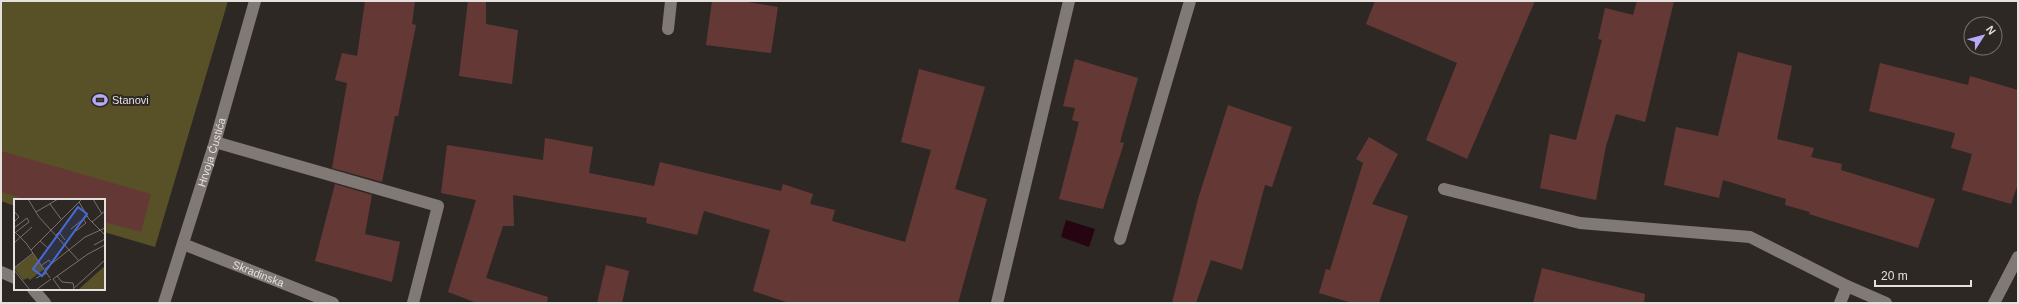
<svg xmlns="http://www.w3.org/2000/svg" width="2019" height="304" viewBox="0 0 2019 304" font-family="Helvetica,sans-serif">
	<style>
		.green { fill: #585027 }
		.water { fill: #270411 }
		.building { fill: #643935 }
		.lines { fill: none; stroke-linecap: round; stroke-linejoin: round }
		.service { stroke: #807975; stroke-width: 12 }
		.minor { stroke: #807975; stroke-width: 12 }
		.secondary { stroke: #807975; stroke-width: 12 }
		.labels { text-anchor: middle; dominant-baseline: central; stroke-width: 4; stroke-linejoin: round; paint-order: stroke }
		.poi-label { font-size: 11px; fill: #e4e0de; stroke: #2e2825; text-anchor: start }
		.street-label { font-size: 11px; fill: #e4e0de; stroke: #2e2825 }
		.inset-road { fill: none; stroke: #77726f; stroke-width: 1 }
		.view { fill: #456bd9; fill-opacity: 0.15; stroke: #456bd9; stroke-width: 2 }
		.inset-edge { fill: none; stroke: #e4e0de; stroke-width: 2 }
	</style>
	<rect width="100%" height="100%" fill="#2e2825"/>
	<path class="green" d="M 1,1 L 228,1 L 155,247 L 104,232 L 104,200 L 15,200 L 15,206 L 1,201 Z"/>
	<path class="water" d="M 1066,220 L 1095,229 L 1089,247 L 1061,237 Z"/>
	<path class="building" d="M 365,1 L 415,1 L 412,24 L 416,25 L 398,116 L 395,116 L 382,182 L 332,168 L 347,83 L 335,80 L 342,53 L 357,56 Z
		M 468,1 L 486,1 L 486,24 L 518,30 L 512,84 L 459,76 Z
		M 712,1 L 742,1 L 778,7 L 771,53 L 706,45 Z
		M 1375,1 L 1535,1 L 1467,159 L 1426,140 L 1457,63 L 1366,24 Z
		M 1637,1 L 1674,1 L 1645,122 L 1616,114 L 1606,146 L 1596,200 L 1540,188 L 1550,134 L 1576,140 L 1602,40 L 1598,39 L 1605,8 L 1633,15 Z
		M 1738,52 L 1792,66 L 1777,139 L 1814,148 L 1811,157 L 1842,164 L 1841,170 L 1935,199 L 1918,248 L 1809,214 L 1810,212 L 1785,205 L 1786,199 L 1723,180 L 1719,198 L 1664,185 L 1676,127 L 1718,136 Z
		M 1075,59 L 1138,78 L 1120,142 L 1124,143 L 1103,209 L 1059,199 L 1079,122 L 1072,120 L 1075,108 L 1063,106 Z
		M 1880,63 L 1968,85 L 1970,76 L 2018,90 L 2018,184 L 2011,204 L 1962,190 L 1972,154 L 1951,148 L 1955,133 L 1869,111 Z
		M 919,69 L 985,87 L 955,189 L 987,199 L 958,303 L 789,303 L 753,291 L 770,230 L 704,211 L 697,235 L 646,223 L 647,218 L 513,195 L 514,226 L 503,226 L 486,278 L 548,297 L 547,303 L 477,303 L 448,292 L 476,200 L 441,193 L 447,145 L 543,160 L 545,138 L 593,147 L 589,173 L 654,186 L 660,162 L 781,191 L 783,184 L 813,194 L 810,204 L 835,210 L 832,221 L 905,242 L 931,150 L 901,142 Z
		M 1228,105 L 1292,127 L 1272,187 L 1265,185 L 1242,270 L 1211,260 L 1196,303 L 1172,303 L 1198,199 Z
		M 1369,137 L 1398,154 L 1372,204 L 1408,216 L 1379,303 L 1352,303 L 1319,293 L 1326,269 L 1330,270 L 1363,163 L 1356,159 Z
		M 1,151 L 151,194 L 141,232 L 104,222 L 104,200 L 29,200 L 1,192 Z
		M 335,184 L 372,195 L 365,234 L 400,242 L 392,282 L 315,261 Z
		M 606,265 L 629,271 L 622,303 L 597,303 Z
		M 1542,268 L 1645,294 L 1644,303 L 1533,303 Z"/>
	<g class="lines">
		<path class="service" d="M 1,272 L 15,278
			M 33,289 L 45,303"/>
		<g class="minor">
			<path d="M 668,29 L 671,1"/>
			<path d="M 215,142 L 438,206 L 413,303"/>
			<path d="M 1444,189 L 1580,223 L 1750,237 L 1847,286 L 1886,303"/>
			<path d="M 1120,239 L 1190,1"/>
			<path id="s1" d="M 183,244 L 333,303"/>
			<path d="M 997,303 L 1069,1"/>
			<path d="M 1840,303 L 1847,286"/>
			<path d="M 1994,303 L 2018,257"/>
		</g>
		<path class="secondary" id="s2" d="M 164,303 L 215,142 L 255,1"/>
	</g>
	<defs>
		<g id="stadium-bare" transform="scale(1.2)"><path d="M0-5a6.5 5 0 1 0 0 10a6.5 5 0 1 0 0-10ZM-3.5-1.8h7v3.6h-7Z" fill="#b6abf8" stroke="#2e2825" stroke-width="2.5" paint-order="stroke"/></g>
	</defs>
	<g fill-rule="evenodd">
		<use href="#stadium-bare" x="100" y="100"/>
	</g>
	<g class="labels">
		<g class="poi-label">
			<text x="112" y="100">Stanovi</text>
		</g>
		<g class="street-label">
			<text stroke="none"><textPath href="#s2" startOffset="158">Hrvoja Ćustića</textPath></text>
			<text stroke="none"><textPath href="#s1" startOffset="81">Skradinska</textPath></text>
		</g>
	</g>
	<g transform="translate(14 199)">
		<rect width="91" height="91" fill="#2e2825"/>
		<path d="M 19,55 L 30,70 L 16,81 L 14,79 L 9,81 L 0,69 ZM 91,67 L 91,91 L 64,91 L 84,73 Z" fill="#585027"/>
		<path class="inset-road" d="M 14,0 L 25,18 L 65,62M 79,0 L 88,15M 65,3 L 75,20 L 91,36M 36,5 L 47,20M 0,12 L 5,18 L 0,23M 22,13 L 44,0M 78,23 L 91,12M 0,29 L 13,19 L 15,23 L 2,33M 57,30 L 73,17M 0,32 L 12,44 L 36,79M 62,32 L 72,24 L 69,20M 42,36 L 45,33 L 51,41M 26,42 L 35,50M 0,44 L 18,28M 80,46 L 91,40M 17,51 L 68,0M 28,66 L 35,61 L 38,65M 0,69 L 19,54M 31,70 L 71,38 L 91,29M 0,71 L 16,91M 43,77 L 48,83 L 59,84 L 60,89M 22,79 L 33,74M 39,80 L 74,55 L 91,46M 39,80 L 47,91M 22,91 L 37,80M 58,91 L 91,61"/>
		<path class="view" d="M 64,8 L 73,15 L 28,77 L 19,70 Z"/>
		<rect width="91" height="91" class="inset-edge"/>
	</g>
	<rect width="2019" height="304" fill="none" stroke="#e4e0de" stroke-width="4"/>
	<g transform="translate(1983 36) rotate(54)"><circle r="19" fill="#2e2825" stroke="#77726f"/>
	<path d="M0-3L7 15L0 10L-7 15Z" fill="#b6abf8"/>
	<text y="-6" font-size="11" font-weight="bold" text-anchor="middle" fill="#e4e0de">N</text>
	</g>
	<path d="M1875 280v6h96v-6" fill="none" stroke="#e4e0de" stroke-width="2"/>
	<text x="1881" y="280" font-size="12" fill="#e4e0de" stroke="#2e2825" stroke-width="3" paint-order="stroke">20 m</text>
</svg>
